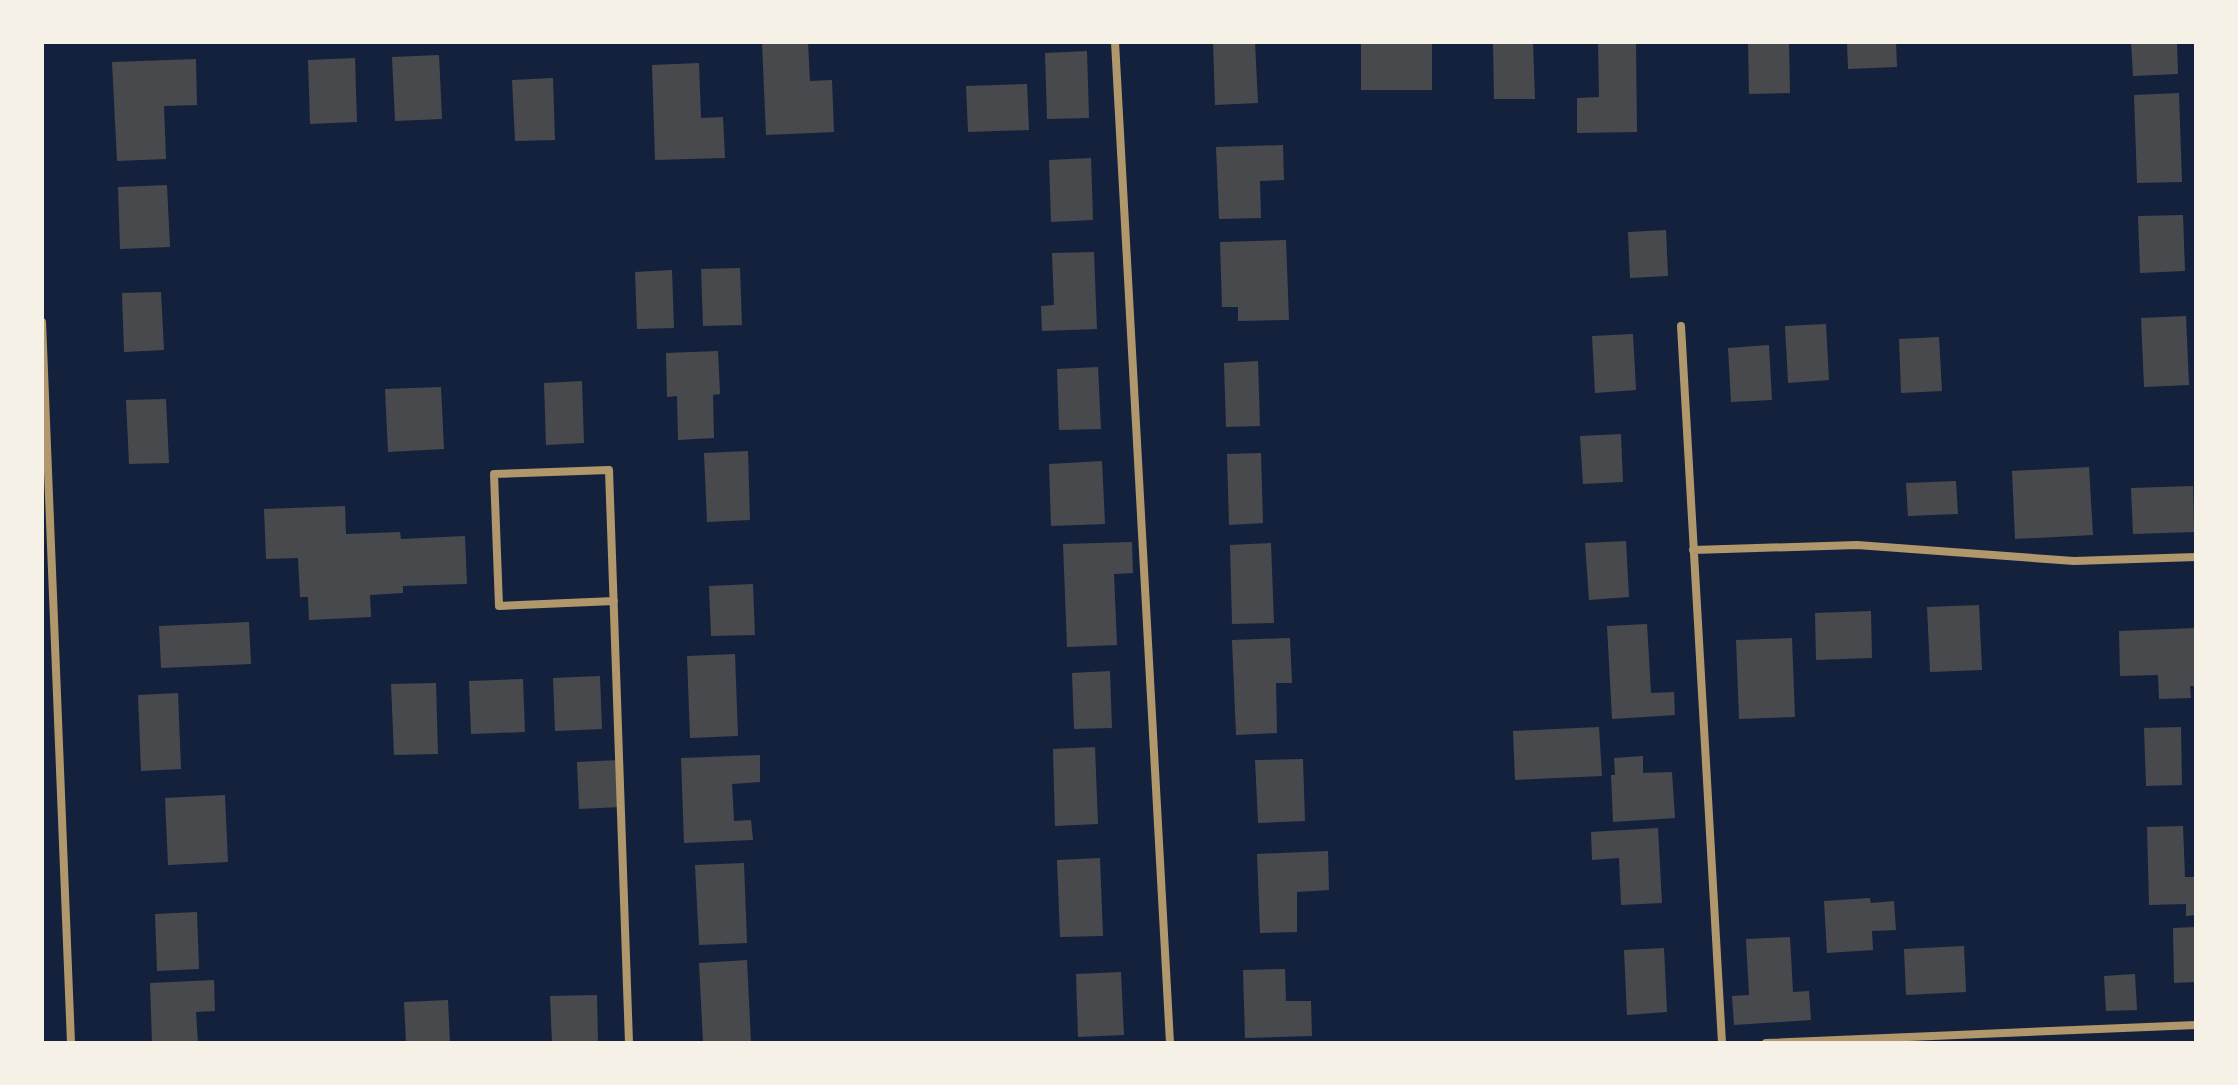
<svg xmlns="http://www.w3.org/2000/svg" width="2238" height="1085" viewBox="0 0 2238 1085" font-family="Inter,sans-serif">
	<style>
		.building { fill: #48494c }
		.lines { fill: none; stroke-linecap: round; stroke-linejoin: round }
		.minor { stroke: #b1986c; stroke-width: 8 }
	</style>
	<rect width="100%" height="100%" fill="#14213d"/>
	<path class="building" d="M 791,42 L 808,42 L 810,81 L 832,80 L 834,132 L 766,135 L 762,43 Z
		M 1213,42 L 1255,42 L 1258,103 L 1215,105 Z
		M 1361,42 L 1432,42 L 1432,90 L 1361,90 Z
		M 1533,42 L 1535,99 L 1494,99 L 1493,43 Z
		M 1598,42 L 1636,42 L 1637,132 L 1577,133 L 1577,98 L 1599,97 Z
		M 1748,42 L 1789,42 L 1790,93 L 1749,94 Z
		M 1847,42 L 1896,42 L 1897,67 L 1848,69 Z
		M 2131,42 L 2177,42 L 2178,74 L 2133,76 Z
		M 1087,51 L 1089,118 L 1047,119 L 1045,53 Z
		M 439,55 L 442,119 L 395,121 L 392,57 Z
		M 355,58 L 357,122 L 310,124 L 308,60 Z
		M 196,59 L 197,105 L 164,106 L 166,159 L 117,161 L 112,62 Z
		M 699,63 L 701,118 L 723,117 L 725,158 L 655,160 L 652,65 Z
		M 553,78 L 555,140 L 515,141 L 512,80 Z
		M 1027,84 L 1029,130 L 968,132 L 966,86 Z
		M 2179,93 L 2182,182 L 2137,183 L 2134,95 Z
		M 1283,145 L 1284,180 L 1260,181 L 1261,218 L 1219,219 L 1216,147 Z
		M 1091,158 L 1093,220 L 1051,222 L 1049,160 Z
		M 167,185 L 170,247 L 120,249 L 118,187 Z
		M 2183,215 L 2185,271 L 2140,273 L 2138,216 Z
		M 1666,230 L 1668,276 L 1630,278 L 1628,232 Z
		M 1286,240 L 1289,320 L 1238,321 L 1238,307 L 1222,307 L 1220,242 Z
		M 1094,252 L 1097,329 L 1042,331 L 1041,306 L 1054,305 L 1052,253 Z
		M 740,268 L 742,325 L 703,326 L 701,269 Z
		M 672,270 L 674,328 L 637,329 L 635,272 Z
		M 161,292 L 164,350 L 124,352 L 122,293 Z
		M 2186,316 L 2189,385 L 2144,387 L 2141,318 Z
		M 1826,324 L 1829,380 L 1788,383 L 1785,326 Z
		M 1633,334 L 1636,390 L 1595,393 L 1592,336 Z
		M 1939,337 L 1942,391 L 1901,393 L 1899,339 Z
		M 1769,345 L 1772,400 L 1731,402 L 1728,348 Z
		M 718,351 L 720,394 L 713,395 L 714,438 L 678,440 L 677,396 L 667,397 L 666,353 Z
		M 1258,361 L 1260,426 L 1226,427 L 1224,363 Z
		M 1098,367 L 1101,429 L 1059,430 L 1057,369 Z
		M 582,381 L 584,443 L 546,445 L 544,383 Z
		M 441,387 L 444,449 L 388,452 L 385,389 Z
		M 166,399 L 169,463 L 129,464 L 126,400 Z
		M 1621,434 L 1623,482 L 1583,484 L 1580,436 Z
		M 748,451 L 750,520 L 707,522 L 704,453 Z
		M 1261,453 L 1263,523 L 1229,525 L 1227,454 Z
		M 1102,461 L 1105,524 L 1051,526 L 1049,464 Z
		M 2089,467 L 2093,535 L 2015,539 L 2012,471 Z
		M 1956,481 L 1958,514 L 1908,516 L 1906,483 Z
		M 2193,486 L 2194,532 L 2133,534 L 2131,488 Z
		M 345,506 L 346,534 L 400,532 L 401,539 L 465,536 L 467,584 L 403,586 L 403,593 L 370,595 L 371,617 L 309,620 L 308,597 L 300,597 L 298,558 L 266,559 L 264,509 Z
		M 1626,541 L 1629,597 L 1589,600 L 1585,543 Z
		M 1132,542 L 1133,573 L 1114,574 L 1117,645 L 1067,647 L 1063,544 Z
		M 1271,543 L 1274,623 L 1232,624 L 1230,545 Z
		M 753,584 L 755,635 L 711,636 L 709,586 Z
		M 1979,605 L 1982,670 L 1930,672 L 1927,607 Z
		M 1871,611 L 1872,658 L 1816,660 L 1815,613 Z
		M 249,622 L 251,664 L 161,668 L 159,626 Z
		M 1647,624 L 1651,693 L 1674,692 L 1675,715 L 1612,719 L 1607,626 Z
		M 2196,628 L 2196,686 L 2190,686 L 2191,698 L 2159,699 L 2158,675 L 2120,676 L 2119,631 Z
		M 1290,638 L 1292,683 L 1276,683 L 1277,733 L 1236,735 L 1232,640 Z
		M 1792,638 L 1795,717 L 1739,719 L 1736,640 Z
		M 735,654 L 738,736 L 690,738 L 687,656 Z
		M 1110,671 L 1112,728 L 1074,729 L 1072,673 Z
		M 600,676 L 602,729 L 555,731 L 553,678 Z
		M 523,679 L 525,732 L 471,734 L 469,681 Z
		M 436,683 L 438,754 L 394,755 L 391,684 Z
		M 178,693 L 181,769 L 141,771 L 138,695 Z
		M 1599,727 L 1602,776 L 1515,780 L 1513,731 Z
		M 2181,727 L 2182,785 L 2146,786 L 2144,728 Z
		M 1095,747 L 1098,824 L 1055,826 L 1053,749 Z
		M 760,755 L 760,782 L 732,784 L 734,821 L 751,820 L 753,840 L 684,843 L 681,758 Z
		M 1643,756 L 1643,773 L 1672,772 L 1675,818 L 1613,822 L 1611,775 L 1615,775 L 1614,758 Z
		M 1303,759 L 1305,821 L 1258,823 L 1255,760 Z
		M 619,760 L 620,807 L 579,809 L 577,762 Z
		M 225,795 L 228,862 L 168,865 L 165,798 Z
		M 2183,826 L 2185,877 L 2196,877 L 2196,915 L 2186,916 L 2186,904 L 2149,905 L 2147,827 Z
		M 1658,828 L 1662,903 L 1621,905 L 1619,858 L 1592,860 L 1591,832 Z
		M 1328,851 L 1329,890 L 1297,892 L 1297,932 L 1260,933 L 1257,854 Z
		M 1100,858 L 1103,936 L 1060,937 L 1057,860 Z
		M 744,863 L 747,943 L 699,945 L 695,865 Z
		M 1870,898 L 1871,903 L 1894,901 L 1896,930 L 1872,931 L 1873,950 L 1827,953 L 1824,901 Z
		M 197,912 L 199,969 L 157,971 L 155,914 Z
		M 2196,927 L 2196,982 L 2174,983 L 2173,928 Z
		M 1790,937 L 1793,992 L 1809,991 L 1811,1020 L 1734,1025 L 1732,996 L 1749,995 L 1746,939 Z
		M 1964,946 L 1966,992 L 1906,995 L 1904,949 Z
		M 1664,948 L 1667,1012 L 1627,1015 L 1624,950 Z
		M 747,960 L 751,1043 L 703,1043 L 699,963 Z
		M 1285,969 L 1286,1001 L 1311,1001 L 1312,1036 L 1245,1038 L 1243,970 Z
		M 1121,972 L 1124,1035 L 1078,1037 L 1076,974 Z
		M 2135,974 L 2137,1010 L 2106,1011 L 2104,976 Z
		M 214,980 L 215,1011 L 196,1012 L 198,1043 L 152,1043 L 150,983 Z
		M 597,995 L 598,1043 L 552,1043 L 550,996 Z
		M 448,1000 L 450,1043 L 406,1043 L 404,1002 Z"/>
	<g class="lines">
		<path class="minor" d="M 1115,42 L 1170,1043
			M 42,322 L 71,1043
			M 1681,326 L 1722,1043
			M 1693,550 L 1857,545 L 2074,561 L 2196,557
			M 614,601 L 499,606 L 494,474 L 609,470 L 629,1043
			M 1766,1043 L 2196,1025"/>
	</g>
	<rect width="2238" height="1085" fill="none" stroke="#f6f1e7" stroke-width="88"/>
</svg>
